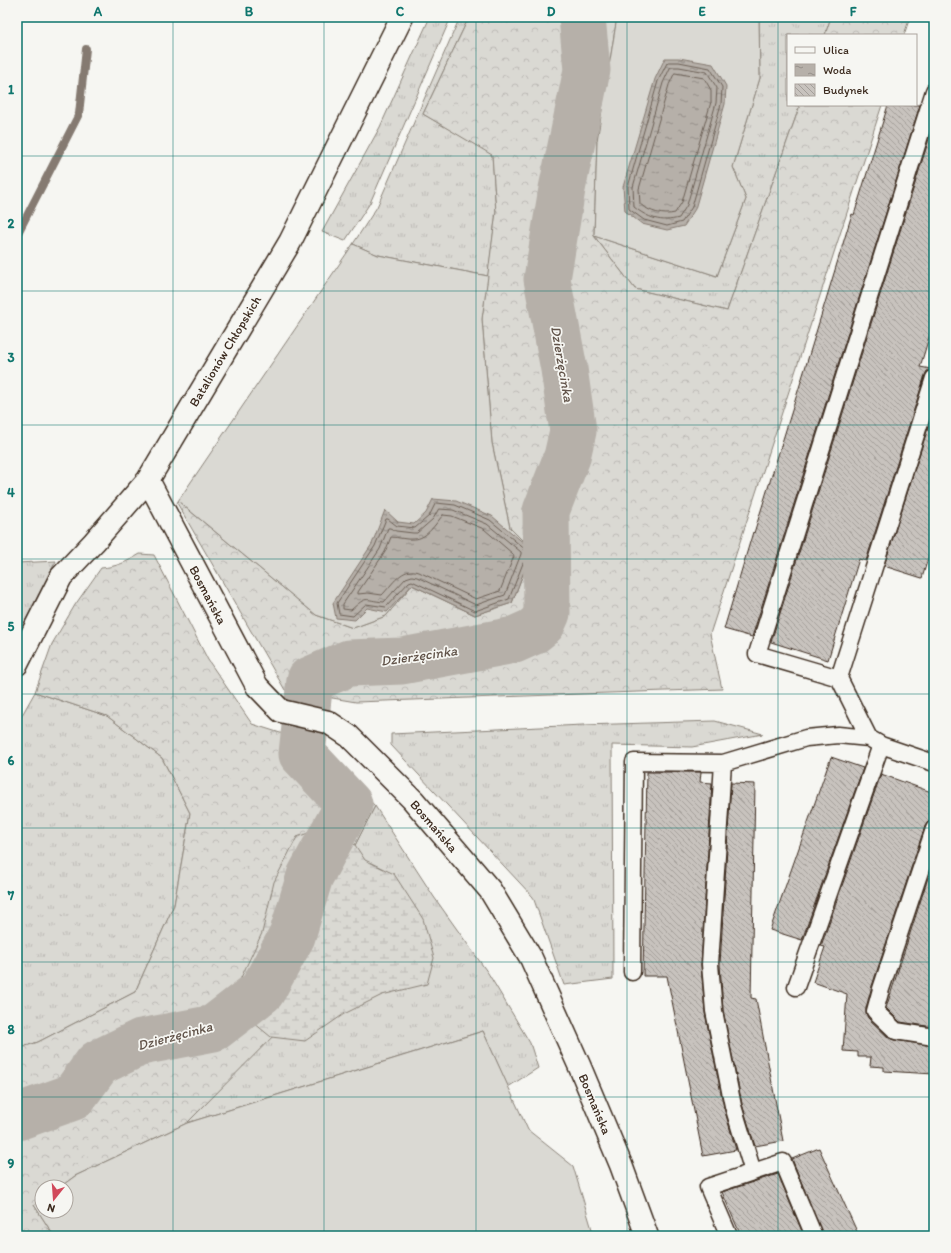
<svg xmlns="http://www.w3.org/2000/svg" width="951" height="1253" viewBox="0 0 951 1253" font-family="Itim,sans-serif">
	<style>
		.grass { fill: url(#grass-tufts); stroke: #8a8278 }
		.forest { fill: url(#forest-crowns); stroke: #8a8278 }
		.wetland { fill: url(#wetland-marsh); stroke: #8a8278 }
		.garden { fill: #dad9d3; stroke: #8a8278 }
		.water { fill: url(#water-ripples); stroke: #857a71 }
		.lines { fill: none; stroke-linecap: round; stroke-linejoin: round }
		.shore { stroke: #6c6056; stroke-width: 1 }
		.stream { stroke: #857a71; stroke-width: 8 }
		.river { stroke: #b6b0a9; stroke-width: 47 }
		.building { fill: url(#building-back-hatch); stroke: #3b2a1e }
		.lane-casing { stroke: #3b2a1e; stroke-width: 19 }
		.street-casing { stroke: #3b2a1e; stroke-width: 25 }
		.lane { stroke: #f6f6f2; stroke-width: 16 }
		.street { stroke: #f6f6f2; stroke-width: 22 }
		.grid { fill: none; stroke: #0f766e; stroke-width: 1; stroke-opacity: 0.55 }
		.labels { text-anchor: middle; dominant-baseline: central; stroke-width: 3.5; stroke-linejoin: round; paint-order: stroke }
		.street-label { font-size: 13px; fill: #3b2a1e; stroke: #f6f6f2 }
		.water-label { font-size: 14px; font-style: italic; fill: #605248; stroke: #f6f6f2 }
		.neatline { fill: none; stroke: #0f766e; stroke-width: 1.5 }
		.grid-label { font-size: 13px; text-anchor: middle; font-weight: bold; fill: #0f766e }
	</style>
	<defs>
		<pattern id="grass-tufts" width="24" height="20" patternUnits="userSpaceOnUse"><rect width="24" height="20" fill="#dad9d3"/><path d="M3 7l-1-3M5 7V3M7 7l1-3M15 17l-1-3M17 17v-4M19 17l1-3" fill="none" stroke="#bcbab5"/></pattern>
		<pattern id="forest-crowns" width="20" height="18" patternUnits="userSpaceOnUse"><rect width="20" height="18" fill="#dad9d3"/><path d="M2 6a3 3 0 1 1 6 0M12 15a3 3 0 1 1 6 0" fill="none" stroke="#bcbab5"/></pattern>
		<pattern id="wetland-marsh" width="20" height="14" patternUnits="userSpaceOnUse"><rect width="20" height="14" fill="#dad9d3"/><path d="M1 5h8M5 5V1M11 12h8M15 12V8" fill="none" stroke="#bcbab5"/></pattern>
		<pattern id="water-ripples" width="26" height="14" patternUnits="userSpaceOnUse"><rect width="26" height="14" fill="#b6b0a9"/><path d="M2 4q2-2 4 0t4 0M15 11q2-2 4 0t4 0" fill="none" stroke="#958f89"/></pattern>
		<pattern id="building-back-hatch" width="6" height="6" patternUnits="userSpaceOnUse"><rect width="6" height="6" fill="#c8c3be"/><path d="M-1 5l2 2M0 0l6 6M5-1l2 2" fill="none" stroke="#a49f9a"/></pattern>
	</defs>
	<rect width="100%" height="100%" fill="#f6f6f2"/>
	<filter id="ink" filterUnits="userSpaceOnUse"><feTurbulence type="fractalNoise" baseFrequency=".025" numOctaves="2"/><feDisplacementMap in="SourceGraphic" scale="8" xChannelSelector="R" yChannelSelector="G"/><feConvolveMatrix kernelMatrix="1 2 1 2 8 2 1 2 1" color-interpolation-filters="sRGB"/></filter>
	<g filter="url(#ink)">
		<path class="grass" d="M 430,17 L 451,17 L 370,203 L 345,241 L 322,232 L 380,127 Z
			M 460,17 L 469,17 L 423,114 L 492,154 L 496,212 L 488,276 L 378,255 L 353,244 L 377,207 Z
			M 759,17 L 831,17 L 825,35 L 788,35 L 788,105 L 800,105 L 727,311 L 635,289 L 594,236 L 717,276 L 746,199 L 733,167 L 760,78 Z
			M 56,561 L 17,637 L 17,563 Z
			M 35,692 L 107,716 L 162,758 L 190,813 L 174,905 L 135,992 L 38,1042 L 17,1049 L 17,724 Z
			M 715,721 L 763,734 L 692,747 L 612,745 L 613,979 L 564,985 L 533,897 L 391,745 L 391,734 L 583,725 Z
			M 375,806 L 434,897 L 488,973 L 530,1043 L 538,1068 L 508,1087 L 483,1031 L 187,1123 L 222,1087 L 347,861 Z"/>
		<path class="forest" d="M 469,17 L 617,17 L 597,141 L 594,236 L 635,289 L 727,311 L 800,105 L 882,105 L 710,634 L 722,689 L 356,702 L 285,690 L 177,503 L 178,501 L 316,615 L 353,628 L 386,616 L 412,585 L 475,615 L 532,550 L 510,528 L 492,443 L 482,319 L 496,212 L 492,155 L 423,114 Z
			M 831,17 L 910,17 L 904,35 L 825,35 Z
			M 140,554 L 154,555 L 208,660 L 252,724 L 318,745 L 375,806 L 347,861 L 298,1011 L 187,1123 L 75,1176 L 60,1187 L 42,1187 L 42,1199 L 34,1205 L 54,1236 L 17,1236 L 17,1049 L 38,1042 L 135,992 L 174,905 L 190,813 L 162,758 L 107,716 L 35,692 L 52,644 L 75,605 L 101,568 C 116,567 127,562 140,554 Z"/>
		<path class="wetland" d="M 325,827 L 355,845 L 365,860 L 394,874 L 423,919 L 434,958 L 427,984 L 382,995 L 344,1014 L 305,1041 L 271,1037 L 254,1023 L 238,984 L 262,933 L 274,882 L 297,837 Z"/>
		<path class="garden" d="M 617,17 L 759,17 L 760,78 L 733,167 L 746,199 L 717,276 L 594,236 L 597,141 Z
			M 353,244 L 378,255 L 488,276 L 482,319 L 492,443 L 510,528 L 532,550 L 512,603 L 475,615 L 412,585 L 386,616 L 353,628 L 316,615 L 178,501 Z
			M 483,1031 L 528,1130 L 573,1166 L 594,1236 L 54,1236 L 34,1205 L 42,1199 L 42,1211 L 66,1211 L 66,1187 L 60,1187 L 75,1176 L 187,1123 Z"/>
		<path class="water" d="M 665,58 L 679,58 L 713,64 L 726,86 L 725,104 L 695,209 L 684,226 L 667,230 L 642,224 L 625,211 L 623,187 L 655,79 Z
			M 433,499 L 456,501 L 492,516 L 532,550 L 512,603 L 475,615 L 412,585 L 387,612 L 367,608 L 355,620 L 336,618 L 333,603 L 372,544 L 385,510 L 398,522 L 414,524 L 426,513 Z"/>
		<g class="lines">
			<path class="shore" d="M 669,62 L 679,62 L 710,68 L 722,87 L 721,104 L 692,207 L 682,222 L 667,226 L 644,220 L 629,209 L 628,187 L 658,81 L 667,63 Z
				M 672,67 L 679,67 L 707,72 L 717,88 L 716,103 L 687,205 L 679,218 C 661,223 648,218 634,207 L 633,187 L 663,83 L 670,68 Z
				M 675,73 L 704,78 L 711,90 L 711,102 L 682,202 L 675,213 C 663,216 650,212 640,204 L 639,189 L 669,85 Z
				M 436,503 L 455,505 L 490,520 L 527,551 L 527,553 L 509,599 L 475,611 L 412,581 L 409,582 L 386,607 L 366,604 L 353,616 L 339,614 L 337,603 L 375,546 L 386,519 L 388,519 L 397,526 L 415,528 L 429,516 Z
				M 439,509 L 453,510 L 487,524 L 521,552 L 521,554 L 505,595 L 476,605 L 417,577 L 412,576 L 406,578 L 384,602 C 363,600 368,595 351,610 L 343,609 L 343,604 L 380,549 L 388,528 L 390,528 L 396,531 L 413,533 L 417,533 L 433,519 Z
				M 443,515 L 452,516 L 484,529 L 513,554 L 514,556 L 500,591 L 476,599 L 419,572 C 402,566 392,585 382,595 L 368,593 L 358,594 L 358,592 L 385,552 L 391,537 C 398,537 406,540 414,539 C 427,539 436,523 443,515 Z"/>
			<path class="stream" d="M 17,235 L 79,114 L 86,49"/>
			<path class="river" d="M 17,1117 L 73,1097 L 98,1063 L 141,1042 L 214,1028 L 262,991 L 292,936 L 310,876 L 349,804 L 302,754 L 310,680 L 349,663 L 402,661 L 514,640 L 532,632 L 542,624 L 547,613 L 546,511 L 567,457 L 573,431 L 564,369 L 547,279 L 562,189 L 587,70 L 582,17"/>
		</g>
		<path class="building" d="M 888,105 L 920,105 L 752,637 L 724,629 L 753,532 L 754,533 L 807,362 L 852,214 L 854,215 Z
			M 934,123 L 934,321 L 920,367 L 931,369 L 927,371 L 925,375 L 866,561 L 859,559 L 828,660 L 771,642 Z
			M 934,409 L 934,539 L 922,578 L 884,566 Z
			M 831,757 L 863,768 L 802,940 L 770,930 Z
			M 647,772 L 701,772 L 700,782 L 712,783 L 701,965 L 705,1013 L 724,1108 L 736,1150 L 703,1156 L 667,976 L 643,976 Z
			M 881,774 L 934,793 L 934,820 L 928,822 L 925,826 L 872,986 L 866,1008 L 866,1013 L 868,1018 L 889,1038 L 894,1040 L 934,1046 L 934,1074 L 884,1071 L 884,1067 L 870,1066 L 871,1057 L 858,1057 L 858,1052 L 843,1051 L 847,994 L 813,982 L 825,947 L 821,946 Z
			M 731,783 L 755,784 L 751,998 L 756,999 L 783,1141 L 755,1146 L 742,1104 L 723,1010 L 720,964 Z
			M 934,859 L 934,1027 L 900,1022 L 886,1008 Z
			M 819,1148 L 859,1236 L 823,1236 L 792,1159 Z
			M 778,1174 L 804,1236 L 741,1236 L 722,1192 Z"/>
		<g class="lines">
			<g class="lane-casing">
				<path id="lane" d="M 839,678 L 757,654 L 934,91
					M 869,738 L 839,678 L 934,378
					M 723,763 L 710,964 L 714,1011 L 733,1106 L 753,1172
					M 934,829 L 881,989 L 875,1011 L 896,1031 L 934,1037
					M 632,972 L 634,762 L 723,763 L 806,738 L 838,735 L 869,738 L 881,745 L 934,763
					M 796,987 L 881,745
					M 729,1236 L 708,1187 L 783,1162 L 814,1236"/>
			</g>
			<g class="street-casing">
				<path id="street" d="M 148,480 L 257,686 L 281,711 L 328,722 L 349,736 L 413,800 L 490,890 L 531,958 L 579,1065 L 621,1165 L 647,1236
					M 17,664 L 61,577 L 94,542 L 148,480 L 290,242 L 402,17"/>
			</g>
			<use href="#lane" class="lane"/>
			<use href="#street" class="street"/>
		</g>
	</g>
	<path class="grid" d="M 173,17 L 173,1236M 324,17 L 324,1236M 476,17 L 476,1236M 627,17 L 627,1236M 778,17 L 778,1236M 17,156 L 934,156M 17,291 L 934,291M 17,425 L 934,425M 17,559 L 934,559M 17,694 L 934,694M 17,828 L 934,828M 17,962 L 934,962M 17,1097 L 934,1097"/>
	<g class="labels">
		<g class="street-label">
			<text transform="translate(225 351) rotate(-59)">Batalionów Chłopskich</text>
			<text transform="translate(208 595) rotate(62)">Bosmańska</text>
			<text transform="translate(434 826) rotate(49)">Bosmańska</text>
			<text transform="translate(595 1104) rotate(67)">Bosmańska</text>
		</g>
		<g class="water-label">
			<text transform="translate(562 364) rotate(80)">Dzierżęcinka</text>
			<text transform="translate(419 656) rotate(-8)">Dzierżęcinka</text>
			<text transform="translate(175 1036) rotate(-15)">Dzierżęcinka</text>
		</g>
	</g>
	<rect width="951" height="1253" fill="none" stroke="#f6f6f2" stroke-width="44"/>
	<rect x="787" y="34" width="130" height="72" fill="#f6f6f2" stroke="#aba49d"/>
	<rect x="795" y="47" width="20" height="6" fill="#f6f6f2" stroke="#aba49d"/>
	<text x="823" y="54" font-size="12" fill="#3b2a1e">Ulica</text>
	<rect x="795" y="64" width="20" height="12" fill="url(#water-ripples)" stroke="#aba49d"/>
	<text x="823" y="74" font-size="12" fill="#3b2a1e">Woda</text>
	<rect x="795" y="84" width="20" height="12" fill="url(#building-back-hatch)" stroke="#aba49d"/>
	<text x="823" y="94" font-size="12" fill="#3b2a1e">Budynek</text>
	<g transform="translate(54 1199) rotate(197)"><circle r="19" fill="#f6f6f2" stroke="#aba49d"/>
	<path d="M0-3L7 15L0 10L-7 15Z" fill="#d1495b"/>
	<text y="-6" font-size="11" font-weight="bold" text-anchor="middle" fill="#3b2a1e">N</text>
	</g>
	<rect x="22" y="22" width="907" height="1209" class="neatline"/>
	<g class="grid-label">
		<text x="98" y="16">A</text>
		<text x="249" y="16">B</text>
		<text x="400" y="16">C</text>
		<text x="551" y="16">D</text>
		<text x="702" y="16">E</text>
		<text x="853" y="16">F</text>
		<text x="11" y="94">1</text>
		<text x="11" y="228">2</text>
		<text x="11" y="362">3</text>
		<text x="11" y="497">4</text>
		<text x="11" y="631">5</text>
		<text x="11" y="765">6</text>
		<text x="11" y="900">7</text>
		<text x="11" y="1034">8</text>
		<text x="11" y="1168">9</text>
	</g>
</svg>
